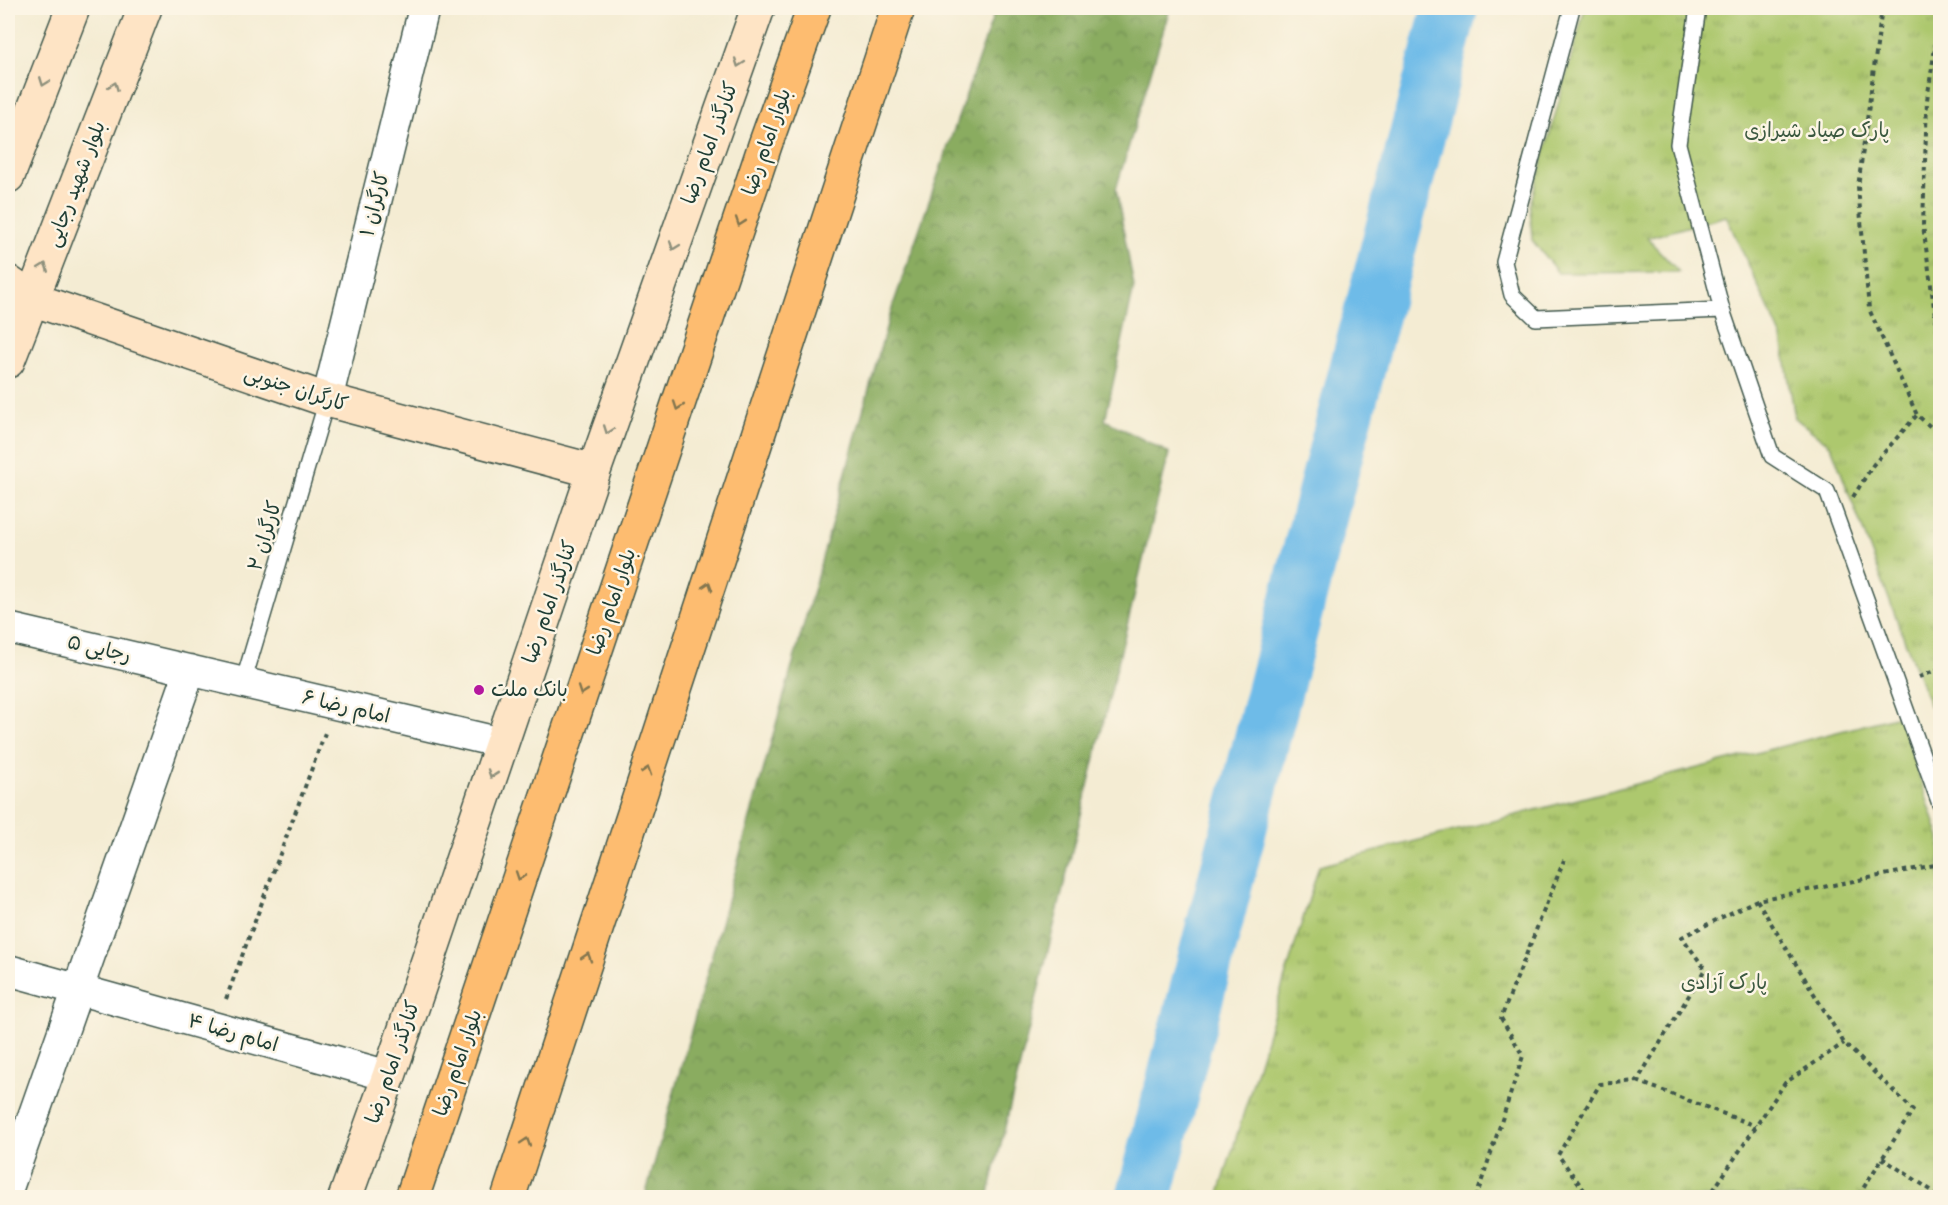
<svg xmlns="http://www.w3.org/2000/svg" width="1948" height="1205" viewBox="0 0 1948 1205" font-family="'Balsamiq Sans','Playpen Sans Arabic',sans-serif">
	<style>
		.forest { fill: url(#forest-crowns); stroke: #54744a; stroke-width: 1.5 }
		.park { fill: url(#park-tufts); stroke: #668251; stroke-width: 1.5 }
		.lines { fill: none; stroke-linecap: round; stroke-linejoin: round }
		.river { stroke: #6ebbe8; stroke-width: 56 }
		.lane-casing { stroke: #3f574c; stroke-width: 18 }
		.street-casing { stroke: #3f574c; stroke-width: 33 }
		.secondary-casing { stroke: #3f574c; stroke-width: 36 }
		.primary-casing { stroke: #3f574c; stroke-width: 36 }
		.path { stroke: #3f574c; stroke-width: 4; stroke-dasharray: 4.5 4.5; stroke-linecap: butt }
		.lane { stroke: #fff; stroke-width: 15 }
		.street { stroke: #fff; stroke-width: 30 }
		.secondary { stroke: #fee4c5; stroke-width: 33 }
		.primary { stroke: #fdbc6f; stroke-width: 33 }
		.oneway { stroke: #8e907c }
		.oneway2 { stroke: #83764f }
		.poi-dot { fill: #b5179e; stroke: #fcf5e5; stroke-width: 2 }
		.labels { text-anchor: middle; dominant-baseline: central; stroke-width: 5; stroke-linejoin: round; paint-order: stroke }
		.park-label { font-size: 20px; fill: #3b5940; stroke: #fcf5e5 }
		.street-label { font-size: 20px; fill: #1f3d34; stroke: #fcf5e5 }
		.poi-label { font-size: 20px; fill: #1f3d34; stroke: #fcf5e5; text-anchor: start }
	</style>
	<defs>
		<pattern id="forest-crowns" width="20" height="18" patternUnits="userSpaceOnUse" patternTransform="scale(1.5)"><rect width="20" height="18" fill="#8aac61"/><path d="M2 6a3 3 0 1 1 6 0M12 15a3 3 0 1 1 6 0" fill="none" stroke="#708d51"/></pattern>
		<pattern id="park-tufts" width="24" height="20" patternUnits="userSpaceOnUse" patternTransform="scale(1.5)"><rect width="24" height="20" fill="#adc86e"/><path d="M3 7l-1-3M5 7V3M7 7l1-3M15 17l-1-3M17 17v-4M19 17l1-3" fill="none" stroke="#8ca45b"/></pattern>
	</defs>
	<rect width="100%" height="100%" fill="#fcf5e5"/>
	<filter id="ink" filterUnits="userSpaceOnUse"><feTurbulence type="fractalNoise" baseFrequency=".0167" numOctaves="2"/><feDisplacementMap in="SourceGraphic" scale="12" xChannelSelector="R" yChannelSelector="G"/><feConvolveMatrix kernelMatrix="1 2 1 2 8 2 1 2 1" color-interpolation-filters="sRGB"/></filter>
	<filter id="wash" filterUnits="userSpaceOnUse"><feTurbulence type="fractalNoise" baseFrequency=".008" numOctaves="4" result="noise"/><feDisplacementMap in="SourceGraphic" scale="24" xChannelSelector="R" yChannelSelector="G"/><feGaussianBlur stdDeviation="1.35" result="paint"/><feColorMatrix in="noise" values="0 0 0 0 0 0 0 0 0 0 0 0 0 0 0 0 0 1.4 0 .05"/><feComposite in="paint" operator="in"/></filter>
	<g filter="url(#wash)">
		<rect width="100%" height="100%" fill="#f4ecd3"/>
		<path class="forest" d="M 996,8 L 1170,8 L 1116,189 L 1134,287 L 1105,420 L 1169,453 L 988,1197 L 645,1197 L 889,317 Z"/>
		<path class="park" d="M 1585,8 L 1940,8 L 1940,703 L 1930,707 L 1831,446 L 1795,418 L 1782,338 L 1726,216 L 1647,238 L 1679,272 L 1558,273 L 1532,240 L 1530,205 Z
			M 1899,716 L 1940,838 L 1940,1197 L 1218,1197 L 1319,866 Z"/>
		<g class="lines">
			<path class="river" d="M 1144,1198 L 1450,8"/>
		</g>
	</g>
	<g filter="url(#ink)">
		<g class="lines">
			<g class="lane-casing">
				<path id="lane" d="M 1572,8 L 1504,262 L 1512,295 L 1536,318 L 1722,310 L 1772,456 L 1827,491 L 1940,804
					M 1698,8 L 1678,144 L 1722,310
					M 243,683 L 327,400"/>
			</g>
			<g class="street-casing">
				<path id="street" d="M 327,400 L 424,8
					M 8,628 L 502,743
					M 8,970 L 389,1076
					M 8,1188 L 190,670"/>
			</g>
			<g class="secondary-casing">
				<path id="secondary" d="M 8,176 L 73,8
					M 8,282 L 32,299 L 327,400 L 594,471
					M 8,361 L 145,8
					M 345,1198 L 389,1076 L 594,471 L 758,8"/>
			</g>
			<g class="primary-casing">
				<path id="primary" d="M 412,1198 L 765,145 L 814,8
					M 508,1198 L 898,8"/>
			</g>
			<path class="path" d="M 1882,8 L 1858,187 L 1869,309 L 1917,415 L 1940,435
				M 1940,15 L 1927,100 L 1923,225 L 1937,330 L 1940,338
				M 1853,497 L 1873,465 L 1917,415
				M 1919,677 L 1940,669
				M 1757,900 L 1844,1043 L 1913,1110 L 1857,1198
				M 226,999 L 325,733
				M 1637,1081 L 1756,1126
				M 1882,1158 L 1940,1196
				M 1476,1198 L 1523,1056 L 1501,1018 L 1564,860
				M 1590,1198 L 1558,1155 L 1600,1084 L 1637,1081 L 1705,969 L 1682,937 L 1757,900 L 1940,864
				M 1708,1198 L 1785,1083 L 1844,1043"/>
			<use href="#lane" class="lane"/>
			<use href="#street" class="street"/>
			<use href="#secondary" class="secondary"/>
			<use href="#primary" class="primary"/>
		</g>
		<defs><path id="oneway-chevron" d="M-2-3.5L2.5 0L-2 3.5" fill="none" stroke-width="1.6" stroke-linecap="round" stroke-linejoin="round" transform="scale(1.5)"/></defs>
		<g class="oneway">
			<use href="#oneway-chevron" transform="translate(739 63) rotate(110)"/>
			<use href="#oneway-chevron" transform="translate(44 82) rotate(111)"/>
			<use href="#oneway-chevron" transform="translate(114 86) rotate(-69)"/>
			<use href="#oneway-chevron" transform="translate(674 246) rotate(110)"/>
			<use href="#oneway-chevron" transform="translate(44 267) rotate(-69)"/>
			<use href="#oneway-chevron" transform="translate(608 430) rotate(110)"/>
			<use href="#oneway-chevron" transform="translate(492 774) rotate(109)"/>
		</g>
		<g class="oneway2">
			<use href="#oneway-chevron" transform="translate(740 222) rotate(109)"/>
			<use href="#oneway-chevron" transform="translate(678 406) rotate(109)"/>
			<use href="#oneway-chevron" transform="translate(708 586) rotate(-72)"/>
			<use href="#oneway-chevron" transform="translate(582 691) rotate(109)"/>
			<use href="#oneway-chevron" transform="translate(647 771) rotate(-72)"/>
			<use href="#oneway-chevron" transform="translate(520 876) rotate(109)"/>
			<use href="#oneway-chevron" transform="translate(587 957) rotate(-72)"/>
			<use href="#oneway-chevron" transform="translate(526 1142) rotate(-72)"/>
		</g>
	</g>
	<circle class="poi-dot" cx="479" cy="690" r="6"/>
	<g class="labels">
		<g class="park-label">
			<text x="1817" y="131">پارک صیاد شیرازی</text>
			<text x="1724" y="983">پارک آزادی</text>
		</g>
		<g class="street-label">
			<text transform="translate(767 142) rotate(-71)">بلوار امام رضا</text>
			<text transform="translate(710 143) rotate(-70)">کنارگذر امام رضا</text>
			<text transform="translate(76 184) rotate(-69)">بلوار شهید رجایی</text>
			<text transform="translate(375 204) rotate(-76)">کارگران ۱</text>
			<text transform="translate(296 389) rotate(18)">کارگران جنوبی</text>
			<text transform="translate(265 536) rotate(-73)">کارگران ۲</text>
			<text transform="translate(550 602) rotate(-71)">کنارگذر امام رضا</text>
			<text transform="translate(612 602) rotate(-71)">بلوار امام رضا</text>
			<text transform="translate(99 649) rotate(13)">رجایی ۵</text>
			<text transform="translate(346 707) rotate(13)">امام رضا ۶</text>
			<text transform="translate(233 1033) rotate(16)">امام رضا ۴</text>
			<text transform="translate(393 1062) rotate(-71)">کنارگذر امام رضا</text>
			<text transform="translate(458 1063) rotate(-71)">بلوار امام رضا</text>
		</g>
		<g class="poi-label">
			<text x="491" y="690">بانک ملت</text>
		</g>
	</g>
	<rect width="1948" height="1205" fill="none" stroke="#fcf5e5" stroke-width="30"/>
</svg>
